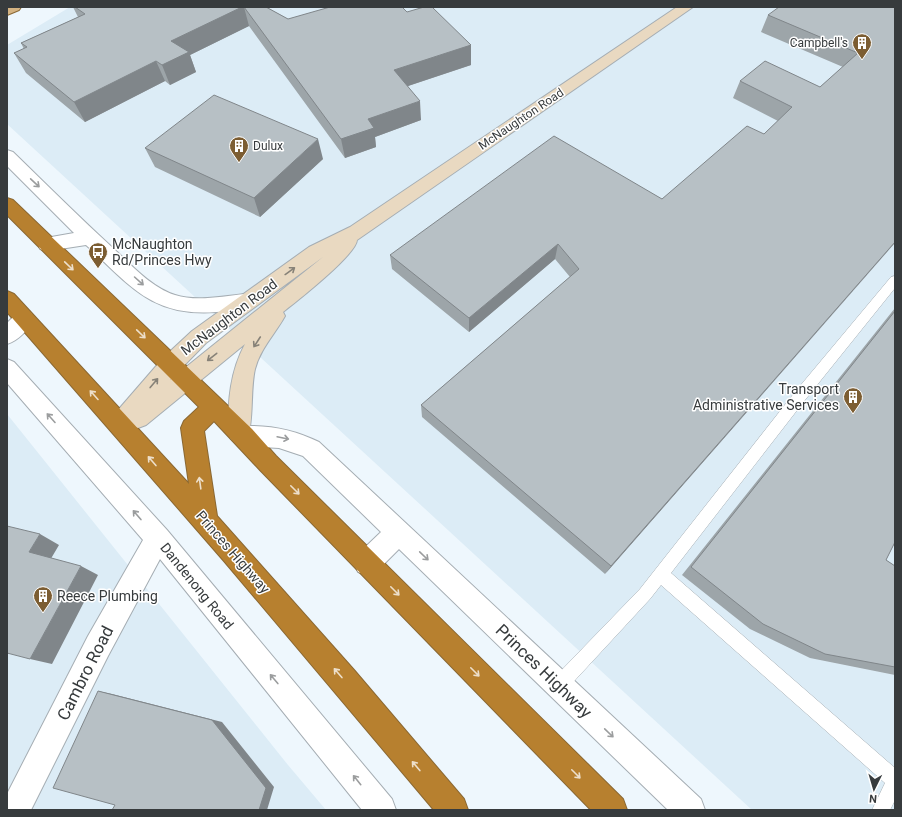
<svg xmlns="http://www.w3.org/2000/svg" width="902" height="817" viewBox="0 0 902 817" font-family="Roboto,sans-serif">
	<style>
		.built { fill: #dcecf6 }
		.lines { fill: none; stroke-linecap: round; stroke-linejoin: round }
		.lane-casing { stroke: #a5adb3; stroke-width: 1 }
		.street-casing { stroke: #a5adb3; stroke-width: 2 }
		.secondary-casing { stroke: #a5adb3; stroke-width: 2 }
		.primary-casing { stroke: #8a6834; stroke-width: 2 }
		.highway-casing { stroke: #8a6834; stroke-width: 2 }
		.lane { fill: #fff; fill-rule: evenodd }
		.street { fill: #fff; fill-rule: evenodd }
		.secondary { fill: #e9d9c1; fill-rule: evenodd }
		.primary { fill: #d4b382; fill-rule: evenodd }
		.highway { fill: #b7802f; fill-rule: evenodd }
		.wall { fill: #9da5a9 }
		.shaded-wall { fill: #80868a }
		.building { fill: #b7c0c5; stroke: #80868a }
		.oneway { stroke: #9b9d9e }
		.oneway2 { stroke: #eddfcb }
		.oneway3 { stroke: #878278 }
		.labels { text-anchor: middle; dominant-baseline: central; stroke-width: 3; stroke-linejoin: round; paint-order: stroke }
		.far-poi-label { font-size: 12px; fill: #373b3d; stroke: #fff; text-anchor: end }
		.far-street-label { font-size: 12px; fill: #373b3d; stroke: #fff }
		.poi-label { font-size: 14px; fill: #373b3d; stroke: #fff; text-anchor: start }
		.street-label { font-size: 14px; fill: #373b3d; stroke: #fff }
		.near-street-label { font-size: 17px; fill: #373b3d; stroke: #fff }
	</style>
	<rect width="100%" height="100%" fill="#eef7fd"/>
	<path class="built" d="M 70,7 L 895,7 L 895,810 L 752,810 L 7,124 L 7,45 Z
		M 7,414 L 288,765 L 326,810 L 7,810 Z"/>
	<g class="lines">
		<g class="lane-casing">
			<path id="lane" d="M 895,276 L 895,288 L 805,400 L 671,573 L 895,768 L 895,800 L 890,810 L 872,810 L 885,783 L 661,585 L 650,599 L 565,691 L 559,693 L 553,691 L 551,685 L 553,679 L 640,589 L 795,392 L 891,277 Z"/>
		</g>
		<g class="street-casing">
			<path id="street" d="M 7,150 L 13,152 C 47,185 80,218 114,249 C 131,265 152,288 175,295 C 197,302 223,296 245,294 L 252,297 L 255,302 L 252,307 C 241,311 228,311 216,312 C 151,317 130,285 86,245 L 47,251 L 40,249 L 38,244 L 40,239 L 74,233 L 7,166 Z
				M 24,311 L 31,313 L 34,319 C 29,329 18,341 7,344 L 7,323 L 17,313 Z
				M 7,359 L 14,362 L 167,530 L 392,799 L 396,810 L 362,810 L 160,559 L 108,656 L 31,810 L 7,810 L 7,794 L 88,636 L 143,540 L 7,383 Z
				M 244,426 C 271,425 295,430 319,442 L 701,799 L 705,810 L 668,810 L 399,549 L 376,572 L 367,575 L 358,572 L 354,563 L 358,554 L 381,532 L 303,456 L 279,448 L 244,446 L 236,443 L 233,436 L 236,429 Z"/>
		</g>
		<g class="secondary-casing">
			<path id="secondary" d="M 677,7 L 693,7 L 357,240 C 356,255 297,301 283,312 L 285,316 C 275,334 260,349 255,369 C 250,390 254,423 247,439 L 239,442 L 231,439 L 228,432 C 228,401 230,372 245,344 L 146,425 L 138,428 L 132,426 C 126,433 121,434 112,431 L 109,424 L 112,417 L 164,357 L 192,331 L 309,247 L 350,227 ZM 323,257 L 170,380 L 206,343 Z"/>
		</g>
		<g class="primary-casing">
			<path id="primary" d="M 7,7 L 21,7 L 19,10 L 7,15 Z"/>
		</g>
		<g class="highway-casing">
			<path id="highway" d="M 7,198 L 13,200 L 252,429 L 276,456 L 623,799 L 627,810 L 591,810 L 260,470 L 214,421 L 204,431 L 217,516 L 354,670 L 464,799 L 468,810 L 434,810 L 224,561 L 7,312 L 7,291 L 14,294 L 189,484 L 181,428 L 184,421 L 199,407 L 7,215 Z"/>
		</g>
		<use href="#lane" class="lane"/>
		<use href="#street" class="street"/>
		<use href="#secondary" class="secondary"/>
		<use href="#primary" class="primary"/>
		<use href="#highway" class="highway"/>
	</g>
	<path class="wall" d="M 73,7 L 266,7 L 288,19 L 407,12 L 471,45 L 471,65 L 408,86 L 421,120 L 375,137 L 376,147 L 345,158 L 249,26 L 190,55 L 196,72 L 170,85 L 165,81 L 85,122 L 26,73 L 14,53 L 24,49 L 21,43 L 78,17 Z
		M 895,7 L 895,243 L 605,574 L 422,417 L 421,405 L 570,277 L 555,259 L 469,332 L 392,269 L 390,255 L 662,199 L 764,134 L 778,121 L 733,98 L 740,81 L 820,87 L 843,67 L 761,32 L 768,15 Z
		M 145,148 L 323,159 L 260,217 L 155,167 Z
		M 895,308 L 895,542 L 886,560 L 895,566 L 895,675 L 810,658 L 750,629 L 682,575 Z"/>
	<path class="shaded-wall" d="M 242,7 L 244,7 L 249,26 L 190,55 L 196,72 L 170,85 L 162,65 L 171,41 Z
		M 471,45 L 471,65 L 396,90 L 394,70 Z
		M 156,61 L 165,81 L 85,122 L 74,102 Z
		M 420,101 L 421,120 L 375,137 L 376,147 L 345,158 L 341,139 L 368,119 Z
		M 318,139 L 323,159 L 260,217 L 254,198 Z
		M 895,243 L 605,574 L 611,566 Z
		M 558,244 L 555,259 L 469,332 L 469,318 Z
		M 40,534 L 59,545 L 49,562 L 29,552 Z
		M 81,566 L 98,575 L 52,664 L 30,659 Z
		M 98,691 L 112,694 L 222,722 L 274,787 L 267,810 L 259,810 Z"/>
	<path class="building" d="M 75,7 L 242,7 L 171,41 L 189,52 L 162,65 L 156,61 L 74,102 L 14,53 L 27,47 L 21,43 L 85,14 Z
		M 244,7 L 266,7 L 288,19 L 330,7 L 402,7 L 407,12 L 424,7 L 432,7 L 471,45 L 394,70 L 420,101 L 368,119 L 374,128 L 341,139 Z
		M 779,7 L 895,7 L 895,242 L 611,566 L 421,405 L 579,269 L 558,244 L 469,318 L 390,255 L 554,136 L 662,199 L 747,126 L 764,134 L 792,107 L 740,81 L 765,61 L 820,87 L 858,53 L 768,15 Z
		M 214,95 L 318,139 L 254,198 L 145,148 Z
		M 895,311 L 895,542 L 886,560 L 895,566 L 895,667 L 825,654 L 763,624 L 691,567 Z
		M 7,526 L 40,534 L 29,552 L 81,566 L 30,659 L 7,653 Z
		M 98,691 L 212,720 L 266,788 L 259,810 L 112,810 L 115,805 L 53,788 Z"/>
	<defs><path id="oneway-shaft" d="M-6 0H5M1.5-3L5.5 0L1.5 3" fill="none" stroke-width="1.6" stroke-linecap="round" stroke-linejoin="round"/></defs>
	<g class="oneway">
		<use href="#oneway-shaft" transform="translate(35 183) rotate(43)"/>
		<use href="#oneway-shaft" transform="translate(139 281) rotate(42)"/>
		<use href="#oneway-shaft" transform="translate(51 418) rotate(-132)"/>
		<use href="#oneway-shaft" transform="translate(283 438) rotate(12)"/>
		<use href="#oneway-shaft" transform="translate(137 515) rotate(-131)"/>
		<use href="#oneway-shaft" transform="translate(424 556) rotate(44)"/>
		<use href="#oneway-shaft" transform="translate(274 679) rotate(-130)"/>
		<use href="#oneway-shaft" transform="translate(609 733) rotate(44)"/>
		<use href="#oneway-shaft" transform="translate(357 780) rotate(-129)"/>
	</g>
	<g class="oneway2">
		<use href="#oneway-shaft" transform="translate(69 266) rotate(44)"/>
		<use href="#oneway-shaft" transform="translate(141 334) rotate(44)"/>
		<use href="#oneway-shaft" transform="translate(94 395) rotate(-132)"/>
		<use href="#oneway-shaft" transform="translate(152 461) rotate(-131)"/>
		<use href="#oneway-shaft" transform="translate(200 483) rotate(-98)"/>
		<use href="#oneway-shaft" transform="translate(295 490) rotate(45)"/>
		<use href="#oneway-shaft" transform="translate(395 591) rotate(45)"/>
		<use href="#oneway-shaft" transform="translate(475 672) rotate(45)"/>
		<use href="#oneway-shaft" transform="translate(338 673) rotate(-131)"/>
		<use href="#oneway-shaft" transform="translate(416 766) rotate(-130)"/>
		<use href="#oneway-shaft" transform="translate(576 774) rotate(45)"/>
	</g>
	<g class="oneway3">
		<use href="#oneway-shaft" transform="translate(290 271) rotate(-36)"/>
		<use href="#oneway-shaft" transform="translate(257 342) rotate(123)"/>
		<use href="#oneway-shaft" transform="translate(212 357) rotate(142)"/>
		<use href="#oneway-shaft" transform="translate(154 383) rotate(-50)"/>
	</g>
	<defs>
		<g id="building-pin" transform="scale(1)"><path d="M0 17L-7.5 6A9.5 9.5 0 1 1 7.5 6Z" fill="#7c5d32" stroke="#fff"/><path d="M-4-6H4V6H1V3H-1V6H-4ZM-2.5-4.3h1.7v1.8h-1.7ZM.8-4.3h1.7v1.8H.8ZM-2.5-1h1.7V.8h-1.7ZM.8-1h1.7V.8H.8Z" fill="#fff"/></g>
		<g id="bus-pin" transform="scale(1)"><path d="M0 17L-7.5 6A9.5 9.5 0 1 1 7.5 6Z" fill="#7c5d32" stroke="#fff"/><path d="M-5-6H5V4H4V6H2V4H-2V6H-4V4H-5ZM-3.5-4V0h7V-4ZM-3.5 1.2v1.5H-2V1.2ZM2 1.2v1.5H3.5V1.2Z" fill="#fff"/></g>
	</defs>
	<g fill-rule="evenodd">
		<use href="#building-pin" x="862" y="43"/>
		<use href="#building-pin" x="239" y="146"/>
		<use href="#bus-pin" x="98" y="252"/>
		<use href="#building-pin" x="853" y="397"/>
		<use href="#building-pin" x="43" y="596"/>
	</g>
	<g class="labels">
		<g class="far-poi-label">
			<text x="848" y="43">Campbell's</text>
			<text x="253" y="146" text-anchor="start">Dulux</text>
		</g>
		<g class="far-street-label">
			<text transform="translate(521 119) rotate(-34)">McNaughton Road</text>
		</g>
		<g class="poi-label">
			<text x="112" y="244">McNaughton<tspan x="112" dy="16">Rd/Princes Hwy</tspan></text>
			<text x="839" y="389" text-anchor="end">Transport<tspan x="839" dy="16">Administrative Services</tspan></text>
			<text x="57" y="596">Reece Plumbing</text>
		</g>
		<g class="street-label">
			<text transform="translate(229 317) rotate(-37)">McNaughton Road</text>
			<text transform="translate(233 552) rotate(49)">Princes Highway</text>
			<text transform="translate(197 586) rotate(51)">Dandenong Road</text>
		</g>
		<g class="near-street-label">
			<text transform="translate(544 671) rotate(44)">Princes Highway</text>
			<text transform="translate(85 673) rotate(-63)">Cambro Road</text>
		</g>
	</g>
	<rect width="902" height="817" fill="none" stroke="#373b3d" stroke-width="16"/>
	<g transform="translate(874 789) rotate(185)" stroke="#ffffff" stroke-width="3" paint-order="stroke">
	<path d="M0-3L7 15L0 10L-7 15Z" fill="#373b3d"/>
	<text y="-6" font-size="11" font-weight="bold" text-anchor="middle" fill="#373b3d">N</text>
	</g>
</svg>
